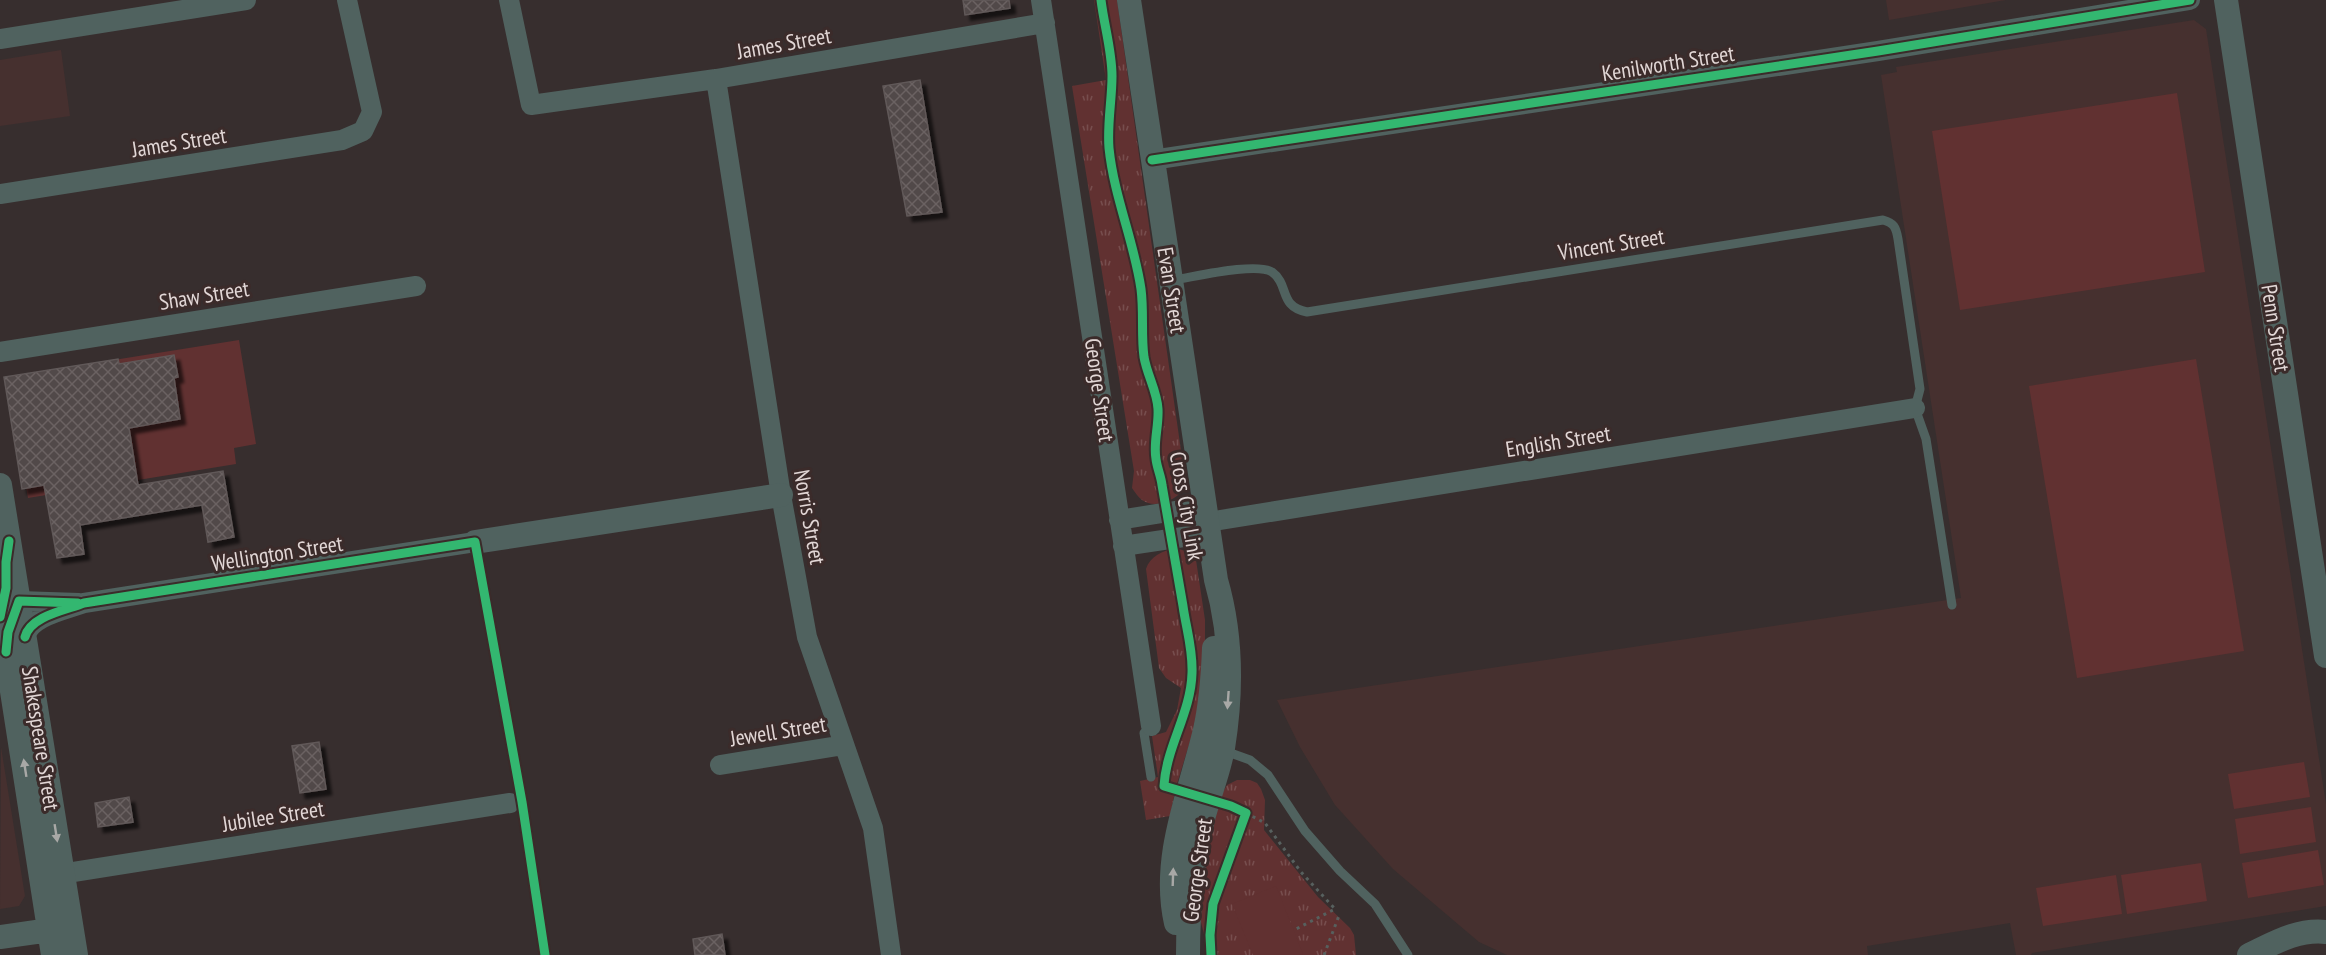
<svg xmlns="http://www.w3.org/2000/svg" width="2326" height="955" viewBox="0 0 2326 955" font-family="'PT Sans Narrow',sans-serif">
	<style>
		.built { fill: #46302f }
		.grass { fill: url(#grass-tufts) }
		.pitch { fill: #613131 }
		.building { fill: url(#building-cross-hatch); stroke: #615959; stroke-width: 1.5; filter: url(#shadow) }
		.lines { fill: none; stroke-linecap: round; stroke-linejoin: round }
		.path { stroke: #57605e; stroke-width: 3; stroke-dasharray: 3 4.5; stroke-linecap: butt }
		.service { stroke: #50625f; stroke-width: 9 }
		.minor { stroke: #50625f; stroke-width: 20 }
		.tertiary { stroke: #50625f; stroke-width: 24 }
		.cycleway-casing { stroke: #3b2b2a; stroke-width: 13 }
		.cycleway { stroke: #33b770; stroke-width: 9 }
		.oneway { fill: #a8a8a6 }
		.labels { text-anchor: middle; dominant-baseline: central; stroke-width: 6; stroke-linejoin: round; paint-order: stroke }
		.street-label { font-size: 22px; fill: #e2d7d6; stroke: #3b2b2a }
	</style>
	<defs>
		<pattern id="grass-tufts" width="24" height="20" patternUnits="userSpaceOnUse" patternTransform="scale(1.5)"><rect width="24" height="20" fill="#613131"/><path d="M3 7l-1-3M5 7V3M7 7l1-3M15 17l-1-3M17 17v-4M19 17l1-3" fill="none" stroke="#774e4e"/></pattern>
		<pattern id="building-cross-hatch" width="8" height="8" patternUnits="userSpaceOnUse" patternTransform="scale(1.5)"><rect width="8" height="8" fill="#514848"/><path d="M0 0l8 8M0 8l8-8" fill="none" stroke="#6a6262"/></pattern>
		<filter id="shadow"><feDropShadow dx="5.5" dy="5.5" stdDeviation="1.5" flood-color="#0009"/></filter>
	</defs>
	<rect width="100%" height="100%" fill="#372e2e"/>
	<path class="built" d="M 1886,0 L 2006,0 L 1889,20 Z
		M 2194,20 L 2206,29 L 2326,804 L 2326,906 L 2032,953 L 2031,955 L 2016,955 L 2010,923 L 1867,946 L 1868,955 L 1507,955 L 1479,942 L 1393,869 L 1335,805 L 1300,747 L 1277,700 L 1961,598 L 1881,75 L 1897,72 L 1896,67 Z
		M 61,50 L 70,116 L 0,126 L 0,60 Z
		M 1,747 L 25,896 L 19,906 L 0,909 Z"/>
	<path class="grass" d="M 1094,0 L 1117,0 L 1186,486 C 1179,499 1156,510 1142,500 C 1138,497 1135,492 1132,488 L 1134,471 L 1072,86 L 1106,80 Z
		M 1175,548 L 1189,552 L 1196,560 L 1205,620 L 1205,646 L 1200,709 L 1176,787 L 1170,816 L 1146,820 L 1140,781 L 1158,777 L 1152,736 L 1166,732 L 1177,710 L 1181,688 L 1166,678 L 1159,668 L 1146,569 C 1150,556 1163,551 1175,548 Z
		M 1237,780 L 1250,780 L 1257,783 L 1261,789 L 1265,800 L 1264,830 L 1318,897 L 1350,928 L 1354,935 L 1356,955 L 1209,955 L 1200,918 L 1201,885 L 1220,797 L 1227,785 Z"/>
	<path class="pitch" d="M 2177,93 L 2205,272 L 1960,310 L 1932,131 Z
		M 239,340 L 256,444 L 234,448 L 236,464 L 28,498 L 7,377 Z
		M 2196,359 L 2244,651 L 2077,678 L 2029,386 Z
		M 2304,762 L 2310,797 L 2234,809 L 2228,774 Z
		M 2311,807 L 2316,842 L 2240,854 L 2235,819 Z
		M 2318,850 L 2324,885 L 2248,898 L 2242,863 Z
		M 2201,863 L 2207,901 L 2127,914 L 2121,875 Z
		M 2116,875 L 2122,914 L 2043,926 L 2036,888 Z
		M 1276,886 L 1303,954 L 1299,955 L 1253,955 L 1232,904 Z"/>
	<path class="building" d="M 963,0 L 1009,0 L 1010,8 L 965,15 Z
		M 920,80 L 942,212 L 907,216 L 883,86 Z
		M 174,355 L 178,377 L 174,378 L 180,419 L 129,428 L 138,485 L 223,471 L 234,537 L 208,542 L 202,505 L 80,525 L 84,554 L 57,558 L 44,485 L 22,489 L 4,377 L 118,359 L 119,364 Z
		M 319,742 L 326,789 L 300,793 L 292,746 Z
		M 129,797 L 133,822 L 98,827 L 95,803 Z
		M 722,934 L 725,955 L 695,955 L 693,939 Z"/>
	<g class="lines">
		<path class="path" d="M 1246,813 L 1265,823 L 1301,872 L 1335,909 L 1294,930
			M 1324,955 L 1340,913"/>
		<path class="service" d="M 1173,280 C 1194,277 1256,262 1272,272 C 1290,285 1278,306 1307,312 L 1883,220 C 1894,223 1896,227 1898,239 L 1920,389 L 1915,408 L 1926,439 L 1952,605
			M 1225,751 L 1250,760 L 1268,775 L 1305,831 L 1340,871 L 1375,904 L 1408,955
			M 1151,777 L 1144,733 L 1151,726"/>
		<path class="minor" d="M 509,0 L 531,105 L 716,79 L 1045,23
			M 1041,0 L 1151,726
			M 0,39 L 246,0
			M 716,79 L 781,495 L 807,637 L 873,828 L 891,955
			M 1152,160 L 1878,51 L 2190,0
			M 0,194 L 342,140 L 363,131 L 372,112 L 347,0
			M 0,352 L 416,286
			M 1119,520 L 1206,506
			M 1208,522 L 1915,408
			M 1123,546 L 1210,533
			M 19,601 L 79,603
			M 25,637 C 30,616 66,610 84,603 L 475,542
			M 720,765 L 844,745
			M 48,876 L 510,803"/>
		<path class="tertiary" d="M 1129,0 L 1216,580 C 1232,635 1232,692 1223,748 C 1219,772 1209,795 1203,819 C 1192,864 1188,908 1188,955
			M 2226,0 L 2326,656
			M 0,485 L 76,955
			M 475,542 L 781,495
			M 0,614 L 53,955
			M 1176,923 C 1161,858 1190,793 1205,730 C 1211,703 1213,675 1214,648
			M 0,937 L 50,930
			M 2249,955 C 2274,943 2297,929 2326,932"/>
		<g class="cycleway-casing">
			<path id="cycleway" d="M 1101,0 C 1104,25 1112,51 1112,76 C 1112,100 1107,124 1109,148 C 1114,197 1134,241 1141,289 C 1144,312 1141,335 1144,357 C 1147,375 1157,391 1158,409 C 1159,426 1153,443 1156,459 C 1157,468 1161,476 1162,485 C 1169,526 1176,565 1183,606 C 1186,628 1193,649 1192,673 C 1191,713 1166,747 1164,786 L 1231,806 L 1246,813 L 1213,904 L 1210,935 L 1211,955
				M 1152,160 L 1878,51 L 2190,0
				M 0,617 L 6,588 L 6,562 L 9,541
				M 25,637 C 30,616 66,610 84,603 L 475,542 L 522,802 L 545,955
				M 6,652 L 8,632 L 19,601 L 78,603"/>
		</g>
		<use href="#cycleway" class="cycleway"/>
	</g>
	<defs><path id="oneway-solid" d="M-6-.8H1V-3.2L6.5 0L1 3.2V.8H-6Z" transform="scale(1.5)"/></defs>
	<g class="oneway">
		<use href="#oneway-solid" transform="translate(1228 700) rotate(94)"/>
		<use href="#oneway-solid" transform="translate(25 768) rotate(-99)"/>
		<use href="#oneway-solid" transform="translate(56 833) rotate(81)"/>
		<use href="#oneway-solid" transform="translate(1173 877) rotate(-88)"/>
	</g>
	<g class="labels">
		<g class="street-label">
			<text transform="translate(784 43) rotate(-10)">James Street</text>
			<text transform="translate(1668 63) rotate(-9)">Kenilworth Street</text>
			<text transform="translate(179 142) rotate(-9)">James Street</text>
			<text transform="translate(1611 244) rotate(-9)">Vincent Street</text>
			<text transform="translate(1172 290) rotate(81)">Evan Street</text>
			<text transform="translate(204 295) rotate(-9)">Shaw Street</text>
			<text transform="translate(2276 328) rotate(81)">Penn Street</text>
			<text transform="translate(1100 390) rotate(82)">George Street</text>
			<text transform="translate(1558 441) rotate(-9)">English Street</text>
			<text transform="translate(1187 506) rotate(80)">Cross City Link</text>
			<text transform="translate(810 517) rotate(80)">Norris Street</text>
			<text transform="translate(277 553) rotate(-9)">Wellington Street</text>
			<text transform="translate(778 731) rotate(-9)">Jewell Street</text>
			<text transform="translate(41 738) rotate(81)">Shakespeare Street</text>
			<text transform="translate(273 816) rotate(-9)">Jubilee Street</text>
			<text transform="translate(1197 870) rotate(-82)">George Street</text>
		</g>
	</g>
</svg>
